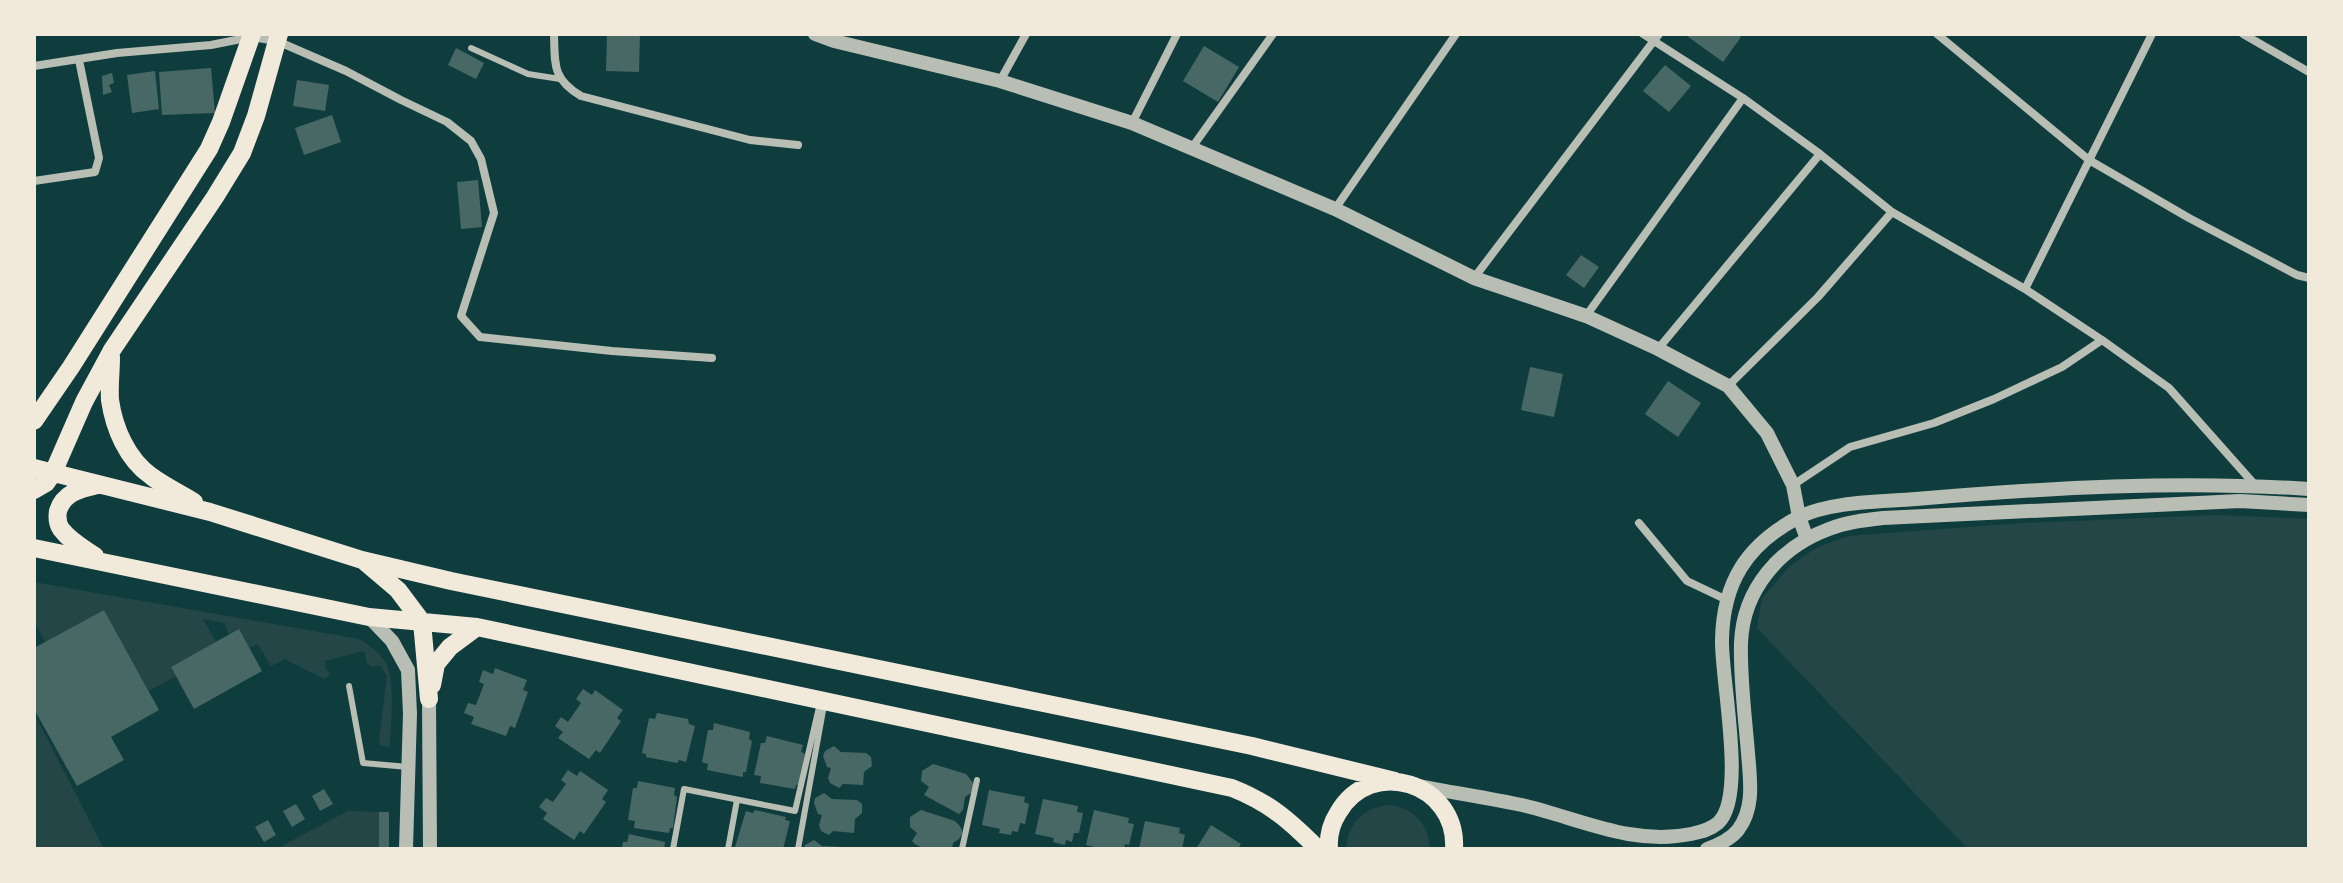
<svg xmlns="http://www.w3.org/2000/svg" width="2343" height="883" viewBox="0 0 2343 883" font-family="'Fira Sans Condensed',sans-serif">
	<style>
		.green { fill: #244646 }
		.building { fill: #486865 }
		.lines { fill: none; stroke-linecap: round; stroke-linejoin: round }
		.service { stroke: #b8beb3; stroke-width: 6 }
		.minor { stroke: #b8beb3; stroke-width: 8 }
		.tertiary { stroke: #b8beb3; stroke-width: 14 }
		.primary { stroke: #f1e9da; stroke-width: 18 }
	</style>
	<rect width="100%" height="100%" fill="#0f3d3e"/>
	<path class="green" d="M 2216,515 L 2309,519 L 2309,849 L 1968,849 L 1757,628 L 1762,598 L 1790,566 L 1816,548 L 1848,536 L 2023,523 Z
		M 34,582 L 359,639 C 369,645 381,653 386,664 C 396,684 390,725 390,747 L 381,746 L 379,741 L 387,676 L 380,665 L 372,667 L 367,663 L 364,651 L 325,661 L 326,669 L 330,674 L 325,679 L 285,659 L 271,666 L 258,644 L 249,648 L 229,635 L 224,623 L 203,619 L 216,642 L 171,667 L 176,676 L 149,691 L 104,610 L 45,642 L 34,621 Z
		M 34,713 L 104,849 L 34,849 Z
		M 1393,805 C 1416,811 1429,825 1430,849 L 1346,849 C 1348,821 1366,806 1393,805 Z
		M 348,811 L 379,812 L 379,849 L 276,849 Z"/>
	<path class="building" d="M 607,34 L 640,34 L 639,72 L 606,71 Z
		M 1689,34 L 1737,34 L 1741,37 L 1723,62 L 1687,36 Z
		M 1204,46 L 1239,67 L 1218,102 L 1183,81 Z
		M 456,48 L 484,63 L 476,79 L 448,65 Z
		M 1665,65 L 1691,86 L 1669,112 L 1643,91 Z
		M 211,68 L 215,113 L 162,115 L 159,72 Z
		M 155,71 L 159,109 L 132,113 L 127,75 Z
		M 112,73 L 114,83 L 109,85 L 112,92 L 103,95 L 102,76 Z
		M 297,80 L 329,85 L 325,111 L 293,106 Z
		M 332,115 L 341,142 L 304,155 L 295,128 Z
		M 478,180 L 482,227 L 461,229 L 457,182 Z
		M 1581,255 L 1599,267 L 1584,288 L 1566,275 Z
		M 1530,367 L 1563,374 L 1554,417 L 1521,410 Z
		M 1668,381 L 1701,403 L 1678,437 L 1645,414 Z
		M 104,610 L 159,710 L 111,737 L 124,760 L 77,786 L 34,709 L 34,648 Z
		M 239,629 L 262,671 L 194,709 L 171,667 Z
		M 495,668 L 527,680 L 523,690 L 528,692 L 515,728 L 510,726 L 506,736 L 471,724 L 474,717 L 464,713 L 468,703 L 476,705 L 484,684 L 479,682 L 483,670 L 493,674 Z
		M 583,689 L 592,695 L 595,690 L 623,710 L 617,718 L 621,721 L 600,753 L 596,750 L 589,759 L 558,738 L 563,732 L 555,726 L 561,717 L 568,722 L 581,703 L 576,699 Z
		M 657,713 L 688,719 L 689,724 L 695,726 L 686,762 L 679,760 L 677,763 L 646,757 L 646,754 L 642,753 L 649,718 L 655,719 Z
		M 714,723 L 750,732 L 749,739 L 752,741 L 746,772 L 743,772 L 743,777 L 707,770 L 708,764 L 702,762 L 708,730 L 713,730 Z
		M 767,736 L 803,745 L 801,752 L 805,754 L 799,785 L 796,785 L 795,789 L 760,783 L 761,776 L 754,775 L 761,743 L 765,743 Z
		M 834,746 L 841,752 L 866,753 L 871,757 L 872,766 L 864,772 L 863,785 L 843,784 L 839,788 L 830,783 L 828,778 L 831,768 L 827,767 L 823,756 L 825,751 Z
		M 933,764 L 966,774 L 974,784 L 971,793 L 965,797 L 963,810 L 959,814 L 924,795 L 929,787 L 921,781 L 922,771 Z
		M 568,770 L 577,776 L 580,771 L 608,790 L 602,799 L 606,802 L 584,834 L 580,831 L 574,840 L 543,819 L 547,813 L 539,807 L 546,798 L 553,802 L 566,784 L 561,780 Z
		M 638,781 L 675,788 L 674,795 L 677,797 L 673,828 L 670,828 L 669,833 L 634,828 L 635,821 L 628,820 L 633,788 L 637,788 Z
		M 324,789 L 333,804 L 320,811 L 312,796 Z
		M 989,790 L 1025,797 L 1024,802 L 1029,804 L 1025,824 L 1020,823 L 1018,832 L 1012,831 L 1011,835 L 999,833 L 1000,829 L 982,825 Z
		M 824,793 L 832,799 L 857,800 L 862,804 L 862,813 L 855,819 L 854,833 L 833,831 L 829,835 L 821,831 L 819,825 L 822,815 L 818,814 L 814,803 L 815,798 Z
		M 1043,799 L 1078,806 L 1077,812 L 1083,813 L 1079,833 L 1074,833 L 1072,842 L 1066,840 L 1065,845 L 1053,842 L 1054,838 L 1035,834 Z
		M 296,804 L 305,819 L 292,827 L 283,811 Z
		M 755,810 L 786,817 L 785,820 L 790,821 L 783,849 L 742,849 L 735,847 L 746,811 L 753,813 Z
		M 921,810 L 955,821 L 959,825 L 962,830 L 962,834 L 959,839 L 953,843 L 952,849 L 924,849 L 915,844 L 912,841 L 917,833 L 910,827 L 910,817 Z
		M 1094,810 L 1129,818 L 1128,823 L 1134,824 L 1129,845 L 1125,844 L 1124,849 L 1104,849 L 1086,845 Z
		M 379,812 L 389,812 L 389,849 L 379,849 Z
		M 268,820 L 276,835 L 264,842 L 255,827 Z
		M 1145,821 L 1180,828 L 1179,833 L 1185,835 L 1182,849 L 1139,849 Z
		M 1211,825 L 1241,844 L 1238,849 L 1196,849 Z
		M 629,834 L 665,842 L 664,849 L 622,849 L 623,842 L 627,842 Z
		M 814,840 L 822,846 L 842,847 L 842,849 L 804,849 L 805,845 Z"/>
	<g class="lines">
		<path class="service" d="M 471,48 L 528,74 L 560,79
			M 349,686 L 363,763 L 408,767
			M 673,849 L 684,789 L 795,811 L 820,703
			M 728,849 L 737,800
			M 798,849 L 824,705
			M 962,849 L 977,780"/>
		<path class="minor" d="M 554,34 C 555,64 552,79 581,96 L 750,140 L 798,145
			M 1643,34 L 1743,98 L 1820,154 L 1892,212 L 2025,289 L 2102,340 L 2169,388 L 2255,485
			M 1937,34 L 2089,160 L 2189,218 L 2297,275 L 2309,278
			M 2243,34 L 2309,72
			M 34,66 L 117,53 L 211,45 L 251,37 L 277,41 L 346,71 L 401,100 L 447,122 L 471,141 L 481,159 L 494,213 L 461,316 L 480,337 L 612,351 L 712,358
			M 1000,81 L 1026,34
			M 1132,123 L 1177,34
			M 1191,149 L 1273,34
			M 34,181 L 95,172 L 99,158 L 79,60
			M 1335,209 L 1456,34
			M 1474,278 L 1659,34
			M 2025,289 L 2152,34
			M 1586,316 L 1743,98
			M 1658,349 L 1820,154
			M 1728,386 L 1818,297 L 1892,212
			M 1793,485 L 1850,447 L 1934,423 L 1994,399 L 2062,367 L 2102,340
			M 1639,523 L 1687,581 L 1727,600"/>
		<path class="tertiary" d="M 815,34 L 834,41 L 1000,81 L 1132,123 L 1335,209 L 1474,278 L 1586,316 L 1658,349 L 1728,386 L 1767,433 L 1793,485 L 1799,517 L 1807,539
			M 369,617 L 392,641 L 408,670 L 410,714 L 406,849
			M 429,699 L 430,849
			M 1419,786 C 1454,793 1490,798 1526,806 C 1580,819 1633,846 1691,834 C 1700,832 1710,830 1718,823 C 1747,797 1721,679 1722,640 C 1723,582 1747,545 1797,518 C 1830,501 1880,502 1916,499 C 2045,488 2180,480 2309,489
			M 1707,849 C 1718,845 1731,839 1738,830 C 1755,808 1750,779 1748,753 C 1745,716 1740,679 1741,643 C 1743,589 1780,547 1829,529 C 1847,522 1865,520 1883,518 L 2240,501 L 2309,505"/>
		<path class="primary" d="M 111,357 C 111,371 109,386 110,400 C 114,428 127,459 151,476 C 164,486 180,493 194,502
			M 34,421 L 71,367 L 209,149 L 221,122 L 252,34
			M 34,468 L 210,512 L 362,560 L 451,581 L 1252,746 L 1395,781
			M 34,490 L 46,483 L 53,473 L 84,402 L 112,350 L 215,197 L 242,153 L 256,116 L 279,34
			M 34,548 L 369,617 L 477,627 L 1232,788 C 1270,803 1290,821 1318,849
			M 95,556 C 83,548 70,541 61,529 C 57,523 57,517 58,511 C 64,492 81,489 98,485
			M 365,562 L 398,590 L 422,622 L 429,699
			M 432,685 L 436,664 L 450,647 L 477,627
			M 1329,849 C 1328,836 1331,824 1338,813 C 1371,755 1458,783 1454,849"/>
	</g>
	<rect width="2343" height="883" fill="none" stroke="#f1e9da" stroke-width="72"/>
</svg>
